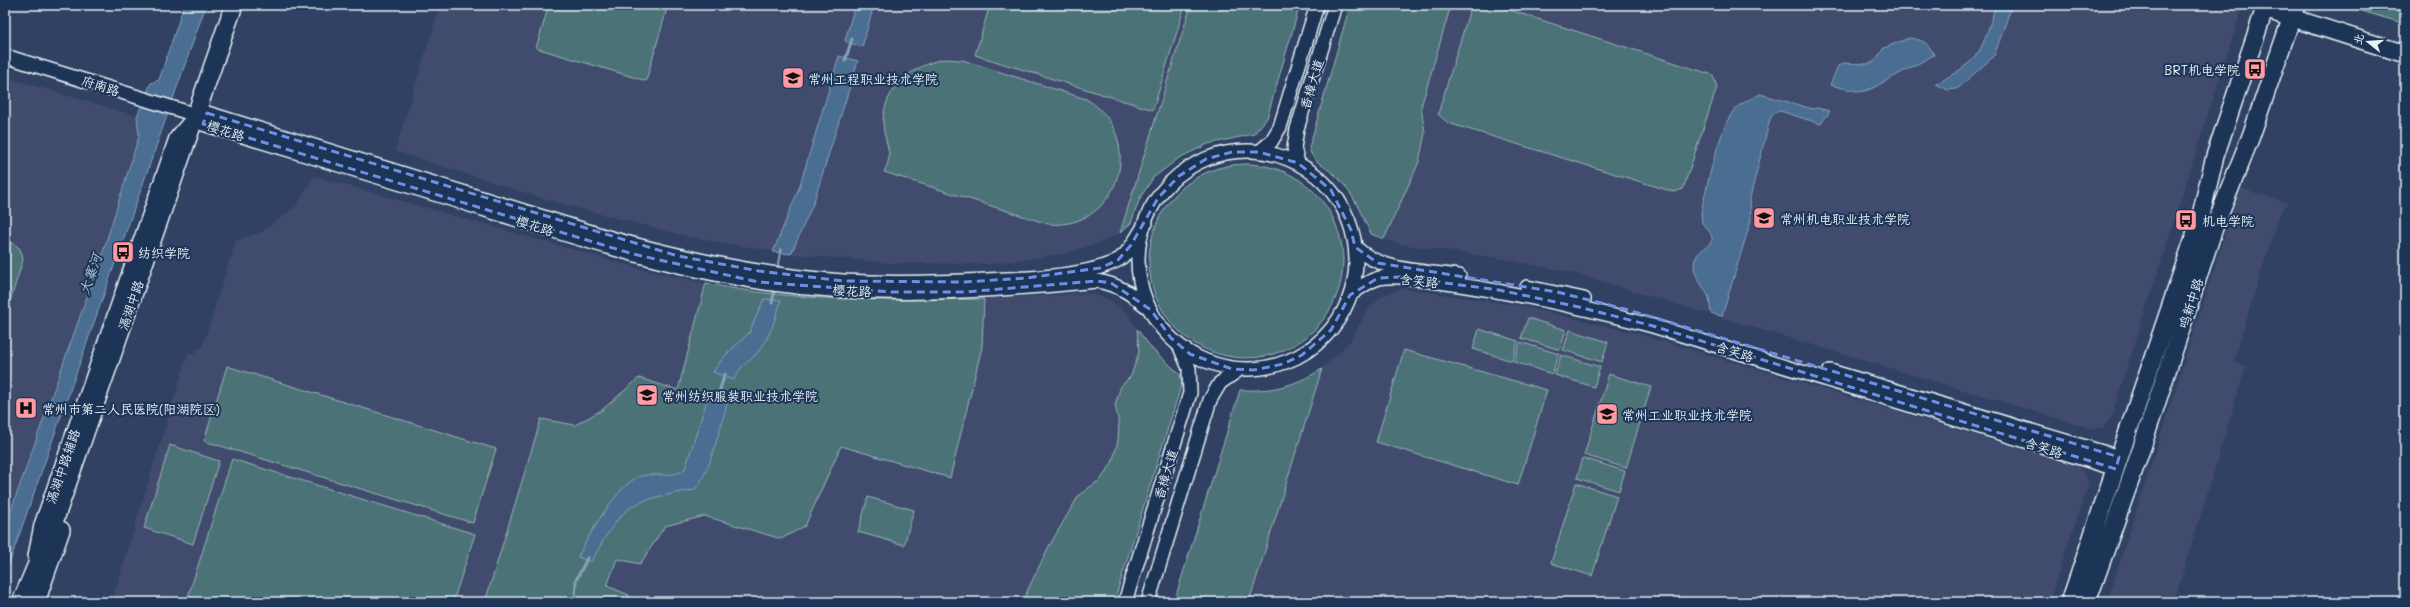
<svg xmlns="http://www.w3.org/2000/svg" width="2410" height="607" viewBox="0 0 2410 607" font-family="Mali,'LXGW WenKai TC',sans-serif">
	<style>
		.built { fill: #414c6e }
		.green { fill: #4b7377; stroke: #9ab2b8 }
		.water { fill: #4a6e91; stroke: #89a2ba }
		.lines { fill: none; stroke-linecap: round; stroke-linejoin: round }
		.stream { stroke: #89a2ba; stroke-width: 3 }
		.minor-casing { stroke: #e8f1f8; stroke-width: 16 }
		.major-casing { stroke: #e8f1f8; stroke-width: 20 }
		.minor { stroke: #1d3557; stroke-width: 13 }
		.major { stroke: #1d3557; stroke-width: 17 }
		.marked { fill: none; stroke: #6e8fe5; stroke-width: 3; stroke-dasharray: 8 5; stroke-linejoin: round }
		.labels { text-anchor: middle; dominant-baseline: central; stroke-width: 4; stroke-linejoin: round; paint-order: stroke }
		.poi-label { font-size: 13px; fill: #e8f1f8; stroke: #1d3557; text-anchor: start }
		.street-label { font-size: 13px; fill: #e8f1f8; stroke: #1d3557 }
		.water-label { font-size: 14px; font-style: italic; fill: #b1c3d4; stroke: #1d3557 }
	</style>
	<rect width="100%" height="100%" fill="#304163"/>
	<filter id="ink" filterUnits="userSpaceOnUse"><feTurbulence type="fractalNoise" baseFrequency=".025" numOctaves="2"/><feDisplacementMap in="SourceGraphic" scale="8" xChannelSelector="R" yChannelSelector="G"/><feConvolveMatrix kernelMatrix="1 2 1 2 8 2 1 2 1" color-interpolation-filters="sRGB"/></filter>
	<g filter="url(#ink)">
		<path class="built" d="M 440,5 L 1191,5 L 1120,233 L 1102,242 L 1063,254 L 989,264 L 889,263 L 792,254 L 689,237 L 554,202 L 395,151 Z
			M 1451,5 L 2243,5 L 2111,418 L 2104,427 L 2093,429 L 1569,272 L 1498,258 L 1399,244 L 1384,239 L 1419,162 L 1425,133 L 1421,107 Z
			M 5,77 L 137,116 L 139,135 L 103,252 L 5,527 Z
			M 314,176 L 645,270 L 745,292 L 842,299 L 979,299 L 1089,293 L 1106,298 L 1127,312 L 1137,329 L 1139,352 L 1131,376 L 1121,386 L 1115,405 L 1119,423 L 1118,441 L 1112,463 L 1101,479 L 1079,495 L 1048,548 L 1022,602 L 114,602 L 115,591 L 188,353 L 195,355 L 198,348 L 202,348 L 236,240 L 262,232 L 296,206 Z
			M 2240,188 L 2288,203 L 2279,215 L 2233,362 L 2246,366 L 2174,602 L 2107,602 Z
			M 1402,288 L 1516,305 L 1636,333 L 2079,466 L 2089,482 L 2049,602 L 1249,602 L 1322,369 L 1350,341 L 1367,311 L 1382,296 Z"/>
		<path class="green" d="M 549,5 L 668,5 L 646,81 L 536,48 Z
			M 990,5 L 1185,5 L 1153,110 L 975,55 Z
			M 1191,5 L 1300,5 L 1267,118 L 1254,134 L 1208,144 L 1179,158 L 1153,178 L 1140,198 L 1131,223 L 1120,233 Z
			M 1350,5 L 1451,5 L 1421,107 L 1425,133 L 1419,162 L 1384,239 L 1371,234 C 1361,214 1353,192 1336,176 C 1325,166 1313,163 1309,148 Z
			M 1473,5 L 1494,5 L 1713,75 L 1717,87 L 1683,189 L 1674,192 L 1448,123 L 1438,114 L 1471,6 Z
			M 2342,5 L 2405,5 L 2405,24 Z
			M 944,59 L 962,60 L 1086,99 C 1148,135 1120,231 1048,224 L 884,172 C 886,167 889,161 889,157 C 889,146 883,134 883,123 C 883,88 913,65 944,59 Z
			M1149 261a97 97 0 1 1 194 0a97 97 0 1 1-194 0Z
			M 5,241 C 16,244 22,247 23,260 L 5,317 Z
			M 706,283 C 796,303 892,300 984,299 L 982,347 L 950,478 L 841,446 L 805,526 L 781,539 L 705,516 L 665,526 L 640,564 L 617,559 L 607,586 L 629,595 L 627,602 L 485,602 L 541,419 L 575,425 L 602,410 L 639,378 L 678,390 Z
			M 1528,318 L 1566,330 L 1560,350 L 1521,338 Z
			M 1137,329 L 1153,350 L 1180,374 L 1182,383 L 1114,602 L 1022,602 L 1048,548 L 1079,495 L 1101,479 L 1112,463 L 1118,441 L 1119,423 L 1115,405 L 1121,386 L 1131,376 L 1139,352 Z
			M 1479,329 L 1518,341 L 1512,361 L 1473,349 Z
			M 1570,330 L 1608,342 L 1602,362 L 1563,350 Z
			M 1520,342 L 1559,354 L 1552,374 L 1514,362 Z
			M 1404,350 L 1547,390 L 1518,485 L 1376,442 Z
			M 1561,355 L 1600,367 L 1594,387 L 1555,375 Z
			M 227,366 L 496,449 L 473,523 L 204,441 Z
			M 1322,369 L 1249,602 L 1174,602 L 1240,390 C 1273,391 1292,387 1322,369 Z
			M 1609,374 L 1651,387 L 1626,468 L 1584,455 Z
			M 170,445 L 219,461 L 193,544 L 144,528 Z
			M 1583,458 L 1625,471 L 1619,491 L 1577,478 Z
			M 232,459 L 475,534 L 453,602 L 194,602 L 187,600 Z
			M 1576,483 L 1617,496 L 1592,576 L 1551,563 Z
			M 868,497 L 914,510 L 904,545 L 858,532 Z"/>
		<path class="water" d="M 184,5 L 206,5 L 5,575 L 5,527 L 103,252 L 139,136 L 137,116 L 151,83 L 159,80 Z
			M 855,5 L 874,5 L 862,47 L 845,41 Z
			M 1996,5 L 2012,5 L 1994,56 L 1957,89 L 1948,90 L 1936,84 C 1983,58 1980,54 1996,5 Z
			M 1909,38 C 1923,40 1928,42 1934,55 L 1871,89 L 1861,92 L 1830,85 L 1838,66 L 1844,63 L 1867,64 L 1874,62 L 1884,48 Z
			M 839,56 L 858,61 L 813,204 L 791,254 L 773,252 L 799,188 Z
			M 1760,94 L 1813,109 L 1817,108 L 1830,111 L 1821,124 L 1780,111 L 1774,113 L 1770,119 L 1750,198 L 1751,220 L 1722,316 L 1711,313 C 1710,308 1710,302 1709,298 C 1705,287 1693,277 1694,264 C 1696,243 1728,248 1702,223 L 1701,213 C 1706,188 1719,132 1732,113 C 1738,104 1751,99 1760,94 Z
			M 764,299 L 781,300 C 776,318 769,340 756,354 C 745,367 743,361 734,380 L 713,372 L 723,358 L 749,333 Z
			M 709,394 L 728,401 C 721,422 710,476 694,490 C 628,501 624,503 591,562 L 578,557 C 588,536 617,486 638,477 C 654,471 670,480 685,469 Z"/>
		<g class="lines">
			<path class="stream" d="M 845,61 L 852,39
				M 777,272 L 781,250
				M 772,303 L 775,287
				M 716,401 L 725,374
				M 575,602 L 576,580 L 588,557"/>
			<g class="minor-casing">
				<path id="minor" d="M 5,56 L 196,115 L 207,113 L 217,116 L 614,239 C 689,259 765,276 843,281 C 897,284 952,282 1006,279 C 1037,278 1089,275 1116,261 C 1129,255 1138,235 1146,223
					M 196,115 L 203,124 C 298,153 394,181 489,211 C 580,239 671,269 765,283 C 875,299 986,292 1096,281 C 1119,284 1133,295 1151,310
					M1138 260a109 109 0 1 1 218 0a109 109 0 1 1-218 0Z
					M 1259,152 L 1271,142 L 1280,127 L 1317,5
					M 1298,163 L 1294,148 L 1297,129 L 1335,5
					M 1355,247 C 1381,272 1424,271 1459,276
					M 1527,287 L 1584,299
					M 1350,295 C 1359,288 1368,281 1379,278 C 1397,274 1420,280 1439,282 C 1512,292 1582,307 1653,326 L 2116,469
					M 1830,371 L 2119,457
					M 35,556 L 41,525 L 176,138 L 192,119
					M 1125,602 L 1190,393 L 1189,368 L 1180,347
					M 1148,602 L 1210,400 L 1220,383 L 1240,369"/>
			</g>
			<g class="major-casing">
				<path id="major" d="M 2264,9 L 2405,54
					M 21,602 L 52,528 L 234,5
					M 36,602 L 61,530
					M 2070,602 L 2199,223 L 2215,156 L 2266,5
					M 2087,602 L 2142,447 L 2214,228 L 2251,136 L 2296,5"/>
			</g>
			<use href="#minor" class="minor"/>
			<use href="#major" class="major"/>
		</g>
	</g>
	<path class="marked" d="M 207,113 L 678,256 L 759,271 L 843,281 L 965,282 L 1026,278 L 1100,268 L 1118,260 L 1131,245 L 1158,198 L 1179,176 L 1206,159 L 1232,152 L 1259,152 L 1298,163 L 1331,190 L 1351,230 L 1355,247 L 1378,263 L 1557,292 L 1625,309 L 2119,457 L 2116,469 L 1653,326 L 1579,307 L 1499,290 L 1399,277 L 1378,278 L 1350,295 L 1331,330 L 1302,355 L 1283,364 L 1254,370 L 1232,369 L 1190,354 L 1171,338 L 1151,310 L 1111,283 L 1096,281 L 965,292 L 891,292 L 758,282 L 633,254 L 203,124 Z"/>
	<defs>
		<g id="bus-square" transform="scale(1.15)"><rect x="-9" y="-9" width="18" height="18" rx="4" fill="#ff9aa2" stroke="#1d3557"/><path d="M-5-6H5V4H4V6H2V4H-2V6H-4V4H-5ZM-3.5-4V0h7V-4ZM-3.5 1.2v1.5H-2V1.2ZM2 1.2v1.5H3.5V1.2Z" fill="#111"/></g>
		<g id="university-square" transform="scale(1.15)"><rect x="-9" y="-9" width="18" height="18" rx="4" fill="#ff9aa2" stroke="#1d3557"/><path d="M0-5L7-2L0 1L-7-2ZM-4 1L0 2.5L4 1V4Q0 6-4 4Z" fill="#111"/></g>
		<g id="hospital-square" transform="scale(1.15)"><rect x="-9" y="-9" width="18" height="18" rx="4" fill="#ff9aa2" stroke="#1d3557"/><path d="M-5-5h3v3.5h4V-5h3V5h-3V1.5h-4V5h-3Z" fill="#111"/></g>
	</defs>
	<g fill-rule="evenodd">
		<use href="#bus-square" x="2255" y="69"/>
		<use href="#university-square" x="793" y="78"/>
		<use href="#university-square" x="1764" y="218"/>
		<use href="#bus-square" x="2186" y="220"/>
		<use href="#bus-square" x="123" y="252"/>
		<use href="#university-square" x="647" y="395"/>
		<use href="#hospital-square" x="26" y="408"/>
		<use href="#university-square" x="1607" y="414"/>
	</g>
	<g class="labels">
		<g class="poi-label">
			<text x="2240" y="69" text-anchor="end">BRT机电学院</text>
			<text x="808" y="78">常州工程职业技术学院</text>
			<text x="1780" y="218">常州机电职业技术学院</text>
			<text x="2202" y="220">机电学院</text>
			<text x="138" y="252">纺织学院</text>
			<text x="662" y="395">常州纺织服装职业技术学院</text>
			<text x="42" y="408">常州市第二人民医院(阳湖院区)</text>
			<text x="1622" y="414">常州工业职业技术学院</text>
		</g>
		<g class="street-label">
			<text transform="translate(1311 84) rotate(-73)">香樟大道</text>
			<text transform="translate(101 85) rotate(17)">府南路</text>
			<text transform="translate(226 130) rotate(18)">樱花路</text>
			<text transform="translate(535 225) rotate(17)">樱花路</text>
			<text transform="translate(1419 280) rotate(6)">含笑路</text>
			<text transform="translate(852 290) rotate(3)">樱花路</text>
			<text transform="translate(2190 303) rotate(-72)">鸣新中路</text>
			<text transform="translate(130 305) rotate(-71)">滆湖中路</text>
			<text transform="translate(1735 351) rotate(17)">含笑路</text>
			<text transform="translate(2044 447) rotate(17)">含笑路</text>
			<text transform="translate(62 466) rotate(-71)">滆湖中路辅路</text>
			<text transform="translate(1165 474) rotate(-73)">香樟大道</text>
		</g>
		<g class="water-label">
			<text transform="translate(90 274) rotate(-71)">大寨河</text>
		</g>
	</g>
	<rect width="2410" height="607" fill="none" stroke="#1d3557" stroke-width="20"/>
	<rect x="10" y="10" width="2390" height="587" fill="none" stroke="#e8f1f8" stroke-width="1.5" filter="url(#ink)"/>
	<g transform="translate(2368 42) rotate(287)" stroke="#1d3557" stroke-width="3" paint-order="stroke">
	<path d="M0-3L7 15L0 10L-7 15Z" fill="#e8f1f8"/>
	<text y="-6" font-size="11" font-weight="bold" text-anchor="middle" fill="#e8f1f8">北</text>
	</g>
</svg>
